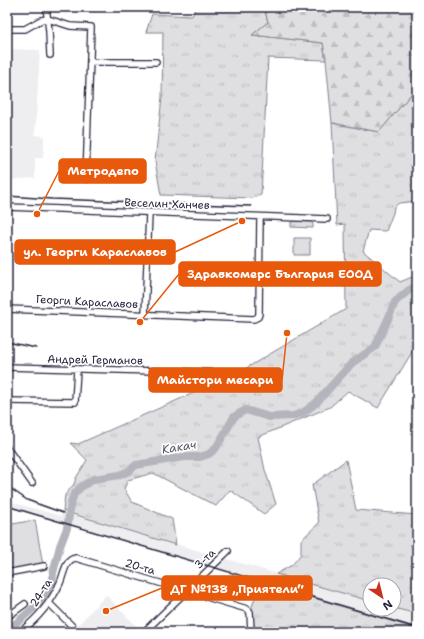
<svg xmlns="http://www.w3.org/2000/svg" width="424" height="639" viewBox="0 0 424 639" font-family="'Shantell Sans',sans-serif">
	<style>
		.built { fill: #eeeef1 }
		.grass { fill: url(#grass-tufts); stroke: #80808e }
		.forest { fill: url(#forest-firs); stroke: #80808e }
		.pitch { fill: #dfdfe2; stroke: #80808e }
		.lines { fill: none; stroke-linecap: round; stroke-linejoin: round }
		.river { stroke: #b4b4bc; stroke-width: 8 }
		.minor-casing { stroke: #22223b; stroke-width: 8 }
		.minor { stroke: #fff; stroke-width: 5.5 }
		.rail { stroke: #22223b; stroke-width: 1.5 }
		.labels { text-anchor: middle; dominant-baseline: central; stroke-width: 3.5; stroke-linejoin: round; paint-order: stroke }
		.street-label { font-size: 11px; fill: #22223b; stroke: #fff }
		.water-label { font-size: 12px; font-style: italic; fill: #5c5c6f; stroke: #fff }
		.leader { fill: none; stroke: #e8590c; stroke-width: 1.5 }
		.callout-dot { fill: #e8590c; stroke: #fff; stroke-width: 1.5 }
		.callout { fill: #e8590c; stroke: #e8590c; stroke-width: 1.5 }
		.callout-label { font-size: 12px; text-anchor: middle; font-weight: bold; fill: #fff }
	</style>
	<defs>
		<pattern id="grass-tufts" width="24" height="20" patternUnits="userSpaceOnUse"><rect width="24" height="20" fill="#dfdfe2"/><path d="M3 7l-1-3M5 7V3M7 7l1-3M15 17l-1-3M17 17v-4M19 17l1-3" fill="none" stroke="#bfbfc3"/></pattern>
		<pattern id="forest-firs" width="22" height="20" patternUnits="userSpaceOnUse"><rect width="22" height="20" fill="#dfdfe2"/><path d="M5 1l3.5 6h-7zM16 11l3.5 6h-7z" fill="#bfbfc3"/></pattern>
	</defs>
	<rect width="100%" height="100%" fill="#fff"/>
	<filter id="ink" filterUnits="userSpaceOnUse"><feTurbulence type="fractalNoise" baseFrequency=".025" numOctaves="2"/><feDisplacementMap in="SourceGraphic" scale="8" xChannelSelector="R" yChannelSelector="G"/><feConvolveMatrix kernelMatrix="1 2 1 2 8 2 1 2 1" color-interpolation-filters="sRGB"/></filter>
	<g filter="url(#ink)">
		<path class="built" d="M 7,49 L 40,50 L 35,135 L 44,136 L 44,144 L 43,158 L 35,158 L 35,178 L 7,180 Z
			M 7,501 L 61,516 L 63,511 L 370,601 L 370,609 L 394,609 L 394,608 L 417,614 L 417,629 L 7,507 Z
			M 106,595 L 140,630 L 138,632 L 83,632 L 77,626 Z"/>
		<path class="grass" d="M 196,7 L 264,7 L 268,22 L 252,35 L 323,43 L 326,60 L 268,58 L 261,195 L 253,198 L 161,195 L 155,161 L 162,97 L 163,32 L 146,32 L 152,14 L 192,16 Z
			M 417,87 L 417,201 L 399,203 L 394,207 L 393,213 L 386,231 L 369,230 L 363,251 L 400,282 L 417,275 L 417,344 L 378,408 L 348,391 L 330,407 L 258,437 L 265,470 L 276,504 L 264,514 L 230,490 L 216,506 L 153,473 L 128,480 L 124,489 L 132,502 L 172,519 L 176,545 L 63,511 L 65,495 L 74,484 L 76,478 L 87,460 L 70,443 L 78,444 L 223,380 L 243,370 L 346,309 L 345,224 L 337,225 L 332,123 L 379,132 Z
			M 291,221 L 311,222 L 313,224 L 313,228 L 291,227 Z
			M 310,238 L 310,255 L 294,255 L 294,238 Z
			M 346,460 L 356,510 L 417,515 L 417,614 L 394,608 L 394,585 L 370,585 L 370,601 L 276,574 L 292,565 L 301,554 L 301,540 L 319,523 L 312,485 Z
			M 261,582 L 417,629 L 417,632 L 253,632 L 252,606 Z"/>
		<path class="forest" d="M 264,7 L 417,7 L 417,87 L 379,132 L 332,123 L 326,60 L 323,43 L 252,35 L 268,22 Z"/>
		<path class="pitch" d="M 35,520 L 43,565 L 7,572 L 7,525 Z"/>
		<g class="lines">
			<path class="river" d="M 7,629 L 14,625 L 37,605 L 46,594 L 52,584 L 53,573 L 60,546 L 67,528 L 71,503 L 74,494 L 82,486 L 94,479 L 120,475 L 129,471 L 136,465 L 184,457 L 200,457 L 209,454 L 216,448 L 234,417 L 240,413 L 246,410 L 269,417 L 294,416 L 304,412 L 316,403 L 352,363 L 375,347 L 389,317 L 395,302 L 409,290 L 417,287"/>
			<g class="minor-casing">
				<path id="minor" d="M 46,7 L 49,31 L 50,55
					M 7,29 L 25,29 L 41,20 L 48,19 L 70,26 L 91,27 L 86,179
					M 90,62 L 156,62
					M 7,207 L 327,219
					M 7,309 L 254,319 L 258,317 L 259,314 L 260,217
					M 145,315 L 149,213
					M 7,367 L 230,373
					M 7,401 L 75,402 L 77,370
					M 7,448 L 32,483
					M 7,573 L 44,566
					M 49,603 L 78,632
					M 7,617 L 25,604
					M 20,632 C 37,619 51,603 60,583 C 64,574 65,559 76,558 L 247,609 L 250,612 L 251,632
					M 144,632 L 228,551"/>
			</g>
			<use href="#minor" class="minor"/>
			<path class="rail" d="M 7,196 L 52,199 L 251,206
				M 7,342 L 36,348
				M 7,486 L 27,500 L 63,513
				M 7,506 L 417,628"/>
		</g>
	</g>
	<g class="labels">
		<g class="street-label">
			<text transform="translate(167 204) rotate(2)">Веселин Ханчев</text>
			<text transform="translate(87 302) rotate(3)">Георги Караславов</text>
			<text transform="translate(95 360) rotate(1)">Андрей Германов</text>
			<text transform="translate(205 559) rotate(-43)">3-та</text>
			<text transform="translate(140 567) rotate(16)">20-та</text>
			<text transform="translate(41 593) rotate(-58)">24-та</text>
		</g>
		<g class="water-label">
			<text transform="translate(179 447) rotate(-9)">Какач</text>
		</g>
	</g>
	<path class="leader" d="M37 214L59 171M242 221L175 252M140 322L179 274M287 333L282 380M106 611L162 588"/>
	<g class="callout-dot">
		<circle cx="37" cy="214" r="4"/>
		<circle cx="242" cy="221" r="4"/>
		<circle cx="140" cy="322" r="4"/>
		<circle cx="287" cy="333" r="4"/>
		<circle cx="106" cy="611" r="4"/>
	</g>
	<g class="callout">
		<rect x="59" y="159" width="87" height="24" rx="4"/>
		<rect x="15" y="240" width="160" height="24" rx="4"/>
		<rect x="179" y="262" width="202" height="24" rx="4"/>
		<rect x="149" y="368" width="133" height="24" rx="4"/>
		<rect x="162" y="576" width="150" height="24" rx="4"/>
	</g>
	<g class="callout-label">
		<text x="103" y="175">Метродепо</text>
		<text x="95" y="256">ул. Георги Караславов</text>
		<text x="280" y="278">Здравкомерс България ЕООД</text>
		<text x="215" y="384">Майстори месари</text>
		<text x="237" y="593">ДГ №138 „Приятели“</text>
	</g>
	<rect width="424" height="639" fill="none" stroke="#fff" stroke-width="24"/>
	<rect x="12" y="12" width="400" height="615" fill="none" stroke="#22223b" stroke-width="1.5" filter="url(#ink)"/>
	<g transform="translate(382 597) rotate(145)"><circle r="19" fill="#ffffff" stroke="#a7a7b1"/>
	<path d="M0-3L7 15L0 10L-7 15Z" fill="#c8321e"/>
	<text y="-6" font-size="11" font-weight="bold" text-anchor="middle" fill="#22223b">N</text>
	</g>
</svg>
